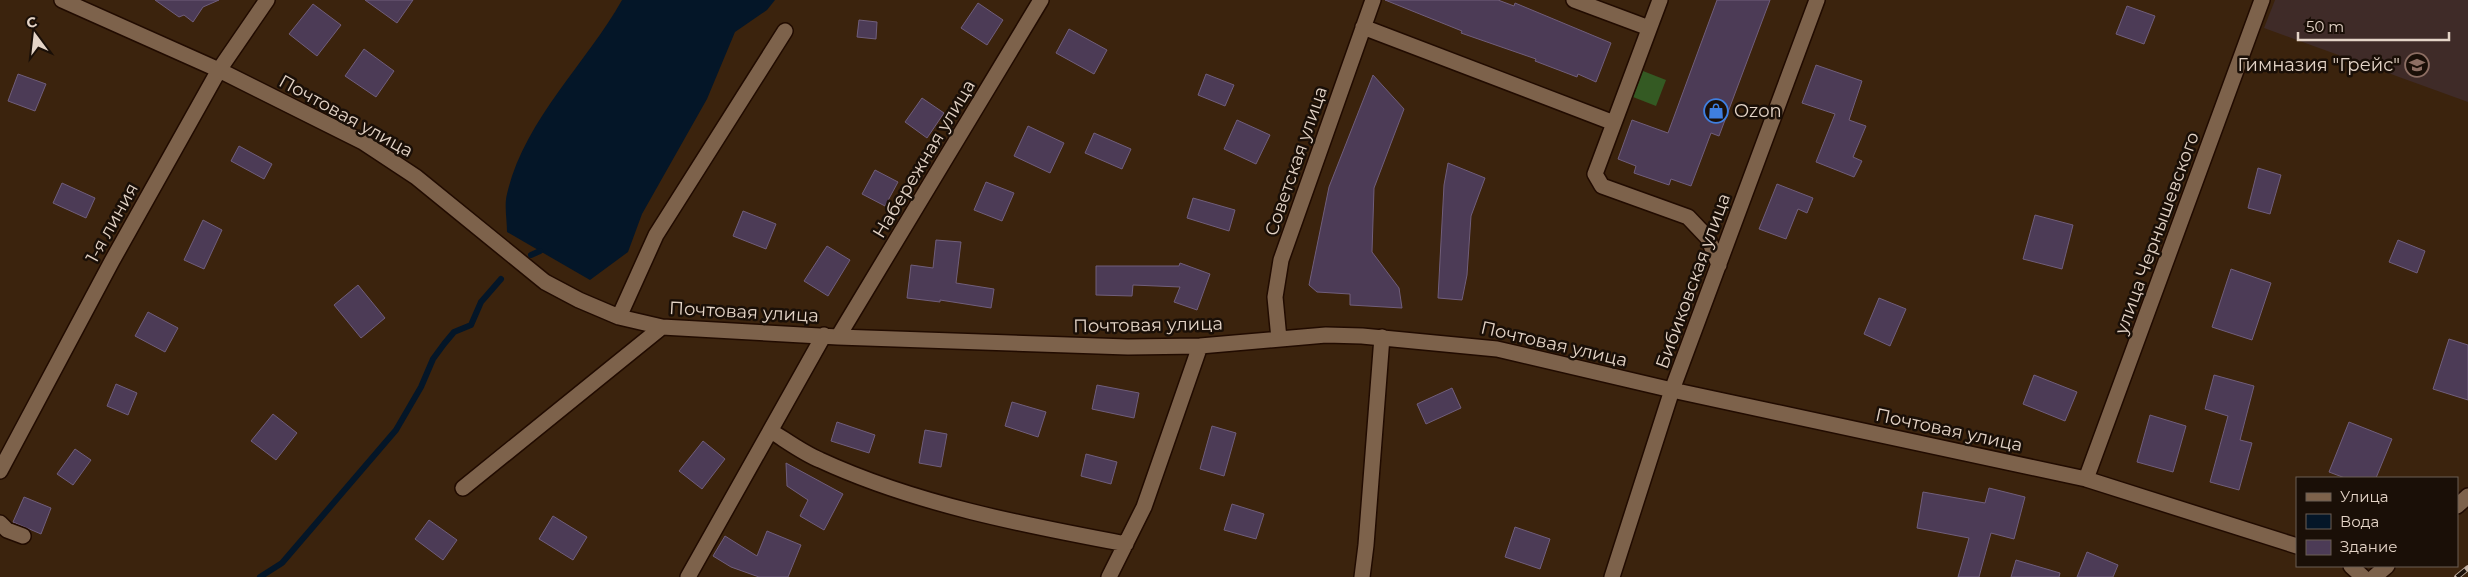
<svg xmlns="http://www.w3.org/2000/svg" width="2468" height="577" viewBox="0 0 2468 577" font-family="Montserrat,sans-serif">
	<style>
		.education { fill: #3f2b28 }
		.green { fill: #345a23 }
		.water { fill: #041628 }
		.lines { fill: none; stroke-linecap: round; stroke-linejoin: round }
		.stream { stroke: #041628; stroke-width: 6 }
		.building { fill: #4c3b56; stroke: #705e7b }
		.minor-casing { stroke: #210b00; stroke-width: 18 }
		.minor { stroke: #7d624b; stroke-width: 15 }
		.rail-casing { stroke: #c2b0a2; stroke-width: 5.5 }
		.rail { stroke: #1a0f07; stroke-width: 4; stroke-dasharray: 11; stroke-linecap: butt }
		.labels { text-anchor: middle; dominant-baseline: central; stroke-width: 5; stroke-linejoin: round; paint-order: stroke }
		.poi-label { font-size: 18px; fill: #e4d4c7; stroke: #1a0f07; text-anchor: end }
		.street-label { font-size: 18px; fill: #e4d4c7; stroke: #1a0f07 }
	</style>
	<rect width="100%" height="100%" fill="#3b230d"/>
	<path class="education" d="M 2275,0 L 2468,0 L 2468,102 L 2264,28 Z"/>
	<path class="green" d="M 1643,71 L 1666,80 L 1656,106 L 1633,97 Z"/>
	<path class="water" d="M 622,0 L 775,0 L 767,10 L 735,32 L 707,99 L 642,214 L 628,252 L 590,280 L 507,232 C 507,220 504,205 507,194 C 524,120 586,64 622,0 Z"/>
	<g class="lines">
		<path class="stream" d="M 531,255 L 540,251
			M 260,577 L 282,563 L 396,430 L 421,387 L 433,359 L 444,344 L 454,332 L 471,325 L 481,302 L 501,279"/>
	</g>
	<path class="building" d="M 155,0 L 219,0 L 203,7 L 193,22 L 184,15 L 179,17 Z
		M 365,0 L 413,0 L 397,23 Z
		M 1385,0 L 1498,0 L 1514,6 L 1515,3 L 1611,43 L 1596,82 L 1578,74 L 1577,77 L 1535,61 L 1536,59 L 1461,33 L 1462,31 Z
		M 1717,0 L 1770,0 L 1719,136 L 1711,133 L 1691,186 L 1671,179 L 1669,185 L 1634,173 L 1636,166 L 1618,159 L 1632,120 L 1668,133 Z
		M 978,3 L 1003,20 L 987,45 L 961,28 Z
		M 313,4 L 341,25 L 317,56 L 289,34 Z
		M 2127,6 L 2155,16 L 2144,44 L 2116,34 Z
		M 859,20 L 877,22 L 876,39 L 857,37 Z
		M 1069,29 L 1107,50 L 1094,74 L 1056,53 Z
		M 364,49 L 394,71 L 376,97 L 345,76 Z
		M 1816,65 L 1862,81 L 1849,120 L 1866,126 L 1853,157 L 1862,161 L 1854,177 L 1816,162 L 1835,114 L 1802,103 Z
		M 18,74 L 46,84 L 35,111 L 8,101 Z
		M 1206,74 L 1234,85 L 1225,106 L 1198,95 Z
		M 1373,75 L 1404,109 L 1374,188 L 1372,252 L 1399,288 L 1402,308 L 1350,305 L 1350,294 L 1317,292 L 1309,285 L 1329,187 Z
		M 922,98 L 944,113 L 927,138 L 905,122 Z
		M 1237,120 L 1270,135 L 1256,164 L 1224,149 Z
		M 1028,126 L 1064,143 L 1050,173 L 1014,156 Z
		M 1094,133 L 1131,149 L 1122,169 L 1085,153 Z
		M 239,146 L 272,164 L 264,179 L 231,161 Z
		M 1448,163 L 1485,178 L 1471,216 L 1467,275 L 1462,300 L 1438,298 L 1444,185 Z
		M 2258,168 L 2281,175 L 2270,214 L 2248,208 Z
		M 875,170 L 898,182 L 885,206 L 862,194 Z
		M 986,182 L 1014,193 L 1002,221 L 974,210 Z
		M 62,183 L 95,198 L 86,218 L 53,203 Z
		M 1777,184 L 1813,198 L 1807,213 L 1798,209 L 1786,239 L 1759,229 Z
		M 1193,198 L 1235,210 L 1229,231 L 1187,218 Z
		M 743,211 L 776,224 L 766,249 L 733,236 Z
		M 2035,215 L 2073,225 L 2062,269 L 2023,259 Z
		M 203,220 L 222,230 L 204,269 L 184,260 Z
		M 936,240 L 961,242 L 956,283 L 994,289 L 991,308 L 940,300 L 940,302 L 907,298 L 911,265 L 933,268 Z
		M 2398,240 L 2425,251 L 2417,273 L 2389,262 Z
		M 827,246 L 850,260 L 828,296 L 804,281 Z
		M 1180,263 L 1210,274 L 1197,310 L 1174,302 L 1180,287 L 1133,285 L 1132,296 L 1096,295 L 1096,266 L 1179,266 Z
		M 2231,269 L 2271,283 L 2252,340 L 2212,327 Z
		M 358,285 L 385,318 L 361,338 L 334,305 Z
		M 1879,298 L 1906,309 L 1890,346 L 1864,334 Z
		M 148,312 L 178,328 L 165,352 L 135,336 Z
		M 2449,339 L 2468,345 L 2468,400 L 2433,389 Z
		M 2034,375 L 2077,392 L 2065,421 L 2023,404 Z
		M 2214,375 L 2254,386 L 2240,440 L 2252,443 L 2239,490 L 2210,482 L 2228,416 L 2205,409 Z
		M 116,384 L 137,393 L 128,415 L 107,406 Z
		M 1097,385 L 1139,393 L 1134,418 L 1092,409 Z
		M 1452,388 L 1461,408 L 1426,424 L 1417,404 Z
		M 1012,402 L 1046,412 L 1038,437 L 1005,426 Z
		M 273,414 L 297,433 L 276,460 L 251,441 Z
		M 2150,415 L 2186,426 L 2173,472 L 2137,462 Z
		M 837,422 L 875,435 L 869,453 L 831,441 Z
		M 2349,422 L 2392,439 L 2376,478 L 2345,478 L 2329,472 Z
		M 1212,426 L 1236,433 L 1224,476 L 1200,469 Z
		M 925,430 L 947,434 L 941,467 L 919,463 Z
		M 703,441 L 725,459 L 702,489 L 679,471 Z
		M 75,449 L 91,460 L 73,485 L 57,474 Z
		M 1086,454 L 1117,462 L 1111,484 L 1081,476 Z
		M 786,463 L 843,494 L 824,530 L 800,516 L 808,500 L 787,486 Z
		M 1989,488 L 2025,497 L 2014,539 L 1991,533 L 1979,577 L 1958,577 L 1969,538 L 1917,528 L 1923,492 L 1985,503 Z
		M 24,497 L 51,508 L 41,534 L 13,522 Z
		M 1232,504 L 1264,514 L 1256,539 L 1224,530 Z
		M 553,516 L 587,537 L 573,560 L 539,539 Z
		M 429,520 L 457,540 L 443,560 L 415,539 Z
		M 1515,527 L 1550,539 L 1540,569 L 1505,557 Z
		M 767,531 L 801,545 L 788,577 L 759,577 L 731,567 L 713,556 L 725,536 L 757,556 Z
		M 2087,552 L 2118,565 L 2113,577 L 2077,577 Z
		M 2016,560 L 2060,573 L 2059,577 L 2011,577 Z"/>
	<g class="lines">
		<g class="minor-casing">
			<path id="minor" d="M 62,0 L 219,70 L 363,142 L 416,177 L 545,282 L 579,300 L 619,317 L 662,327 L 838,337 L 1128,347 L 1200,346 L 1326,335 L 1362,336 L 1497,349 L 1672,390 L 2086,479 L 2297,546
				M 1574,0 L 1649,28
				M 1660,0 L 1595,174 L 1602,186 L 1688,217 L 1708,238 L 1719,265
				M 1363,27 L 1614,123
				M 619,317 L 656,235 L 785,31
				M 838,337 L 1041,0
				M 1279,339 L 1275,297 L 1281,260 L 1373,0
				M 771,431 C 787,441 803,453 820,460 C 915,504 1024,525 1126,544
				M 0,471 L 112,261 L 219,70 L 267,0
				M 2086,479 L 2262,0
				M 463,488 L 662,327
				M 2457,506 L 2468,496
				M 0,523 L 7,530 L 23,536
				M 2351,566 L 2363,577
				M 688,577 L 824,335
				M 1109,577 L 1144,507 L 1200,346
				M 1362,577 L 1366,545 L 1382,337
				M 1612,577 L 1672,390 L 1817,0
				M 2374,577 L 2387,566"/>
		</g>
		<use href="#minor" class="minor"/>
		<g class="rail-casing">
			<path id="rail" d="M 2457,577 L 2468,568"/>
		</g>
		<use href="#rail" class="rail"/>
	</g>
	<defs>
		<g id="school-ring" transform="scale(1.25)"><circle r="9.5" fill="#1a0f07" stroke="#8d6e63" stroke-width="1.5"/><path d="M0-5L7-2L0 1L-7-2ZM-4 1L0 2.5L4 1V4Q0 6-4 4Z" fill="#8d6e63"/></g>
		<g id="shop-ring" transform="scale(1.25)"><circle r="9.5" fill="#1a0f07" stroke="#3f7fe0" stroke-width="1.5"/><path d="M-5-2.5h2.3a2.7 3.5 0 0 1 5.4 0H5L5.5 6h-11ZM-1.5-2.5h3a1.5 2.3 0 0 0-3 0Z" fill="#3f7fe0"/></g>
	</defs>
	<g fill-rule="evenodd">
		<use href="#school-ring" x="2417" y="65"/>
		<use href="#shop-ring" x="1716" y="111"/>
	</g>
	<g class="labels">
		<g class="poi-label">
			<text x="2400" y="65">Гимназия "Грейс"</text>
			<text x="1734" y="111" text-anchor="start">Ozon</text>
		</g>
		<g class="street-label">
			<text transform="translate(346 116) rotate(29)">Почтовая улица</text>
			<text transform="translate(924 159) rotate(-59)">Набережная улица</text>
			<text transform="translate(1296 161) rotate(-71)">Советская улица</text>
			<text transform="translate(112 223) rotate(-61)">1-я линия</text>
			<text transform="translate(2157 233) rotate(-70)">улица Чернышевского</text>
			<text transform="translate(1693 281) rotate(-70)">Бибиковская улица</text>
			<text transform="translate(744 312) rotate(3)">Почтовая улица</text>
			<text transform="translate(1148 325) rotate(-1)">Почтовая улица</text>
			<text transform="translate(1554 344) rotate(13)">Почтовая улица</text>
			<text transform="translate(1949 430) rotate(12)">Почтовая улица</text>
		</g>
	</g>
	<rect x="2296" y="477" width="162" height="90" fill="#1a0f07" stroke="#6b5e54"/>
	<rect x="2306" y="493" width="25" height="8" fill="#7d624b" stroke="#6b5e54"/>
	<text x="2340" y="502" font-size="15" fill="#e4d4c7">Улица</text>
	<rect x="2306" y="514" width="25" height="15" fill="#041628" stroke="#6b5e54"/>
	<text x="2340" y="527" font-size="15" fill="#e4d4c7">Вода</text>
	<rect x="2306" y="540" width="25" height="15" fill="#4c3b56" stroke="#6b5e54"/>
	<text x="2340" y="552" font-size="15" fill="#e4d4c7">Здание</text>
	<g transform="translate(35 35) rotate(345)" stroke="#1a0f07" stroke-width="4" paint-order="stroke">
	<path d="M0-4L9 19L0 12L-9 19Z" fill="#e4d4c7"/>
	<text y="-8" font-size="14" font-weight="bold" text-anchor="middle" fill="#e4d4c7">С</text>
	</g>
	<path d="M2298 32v8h151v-8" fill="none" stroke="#e4d4c7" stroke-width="2.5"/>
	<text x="2306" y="32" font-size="15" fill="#e4d4c7" stroke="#1a0f07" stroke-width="4" paint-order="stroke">50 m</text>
</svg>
